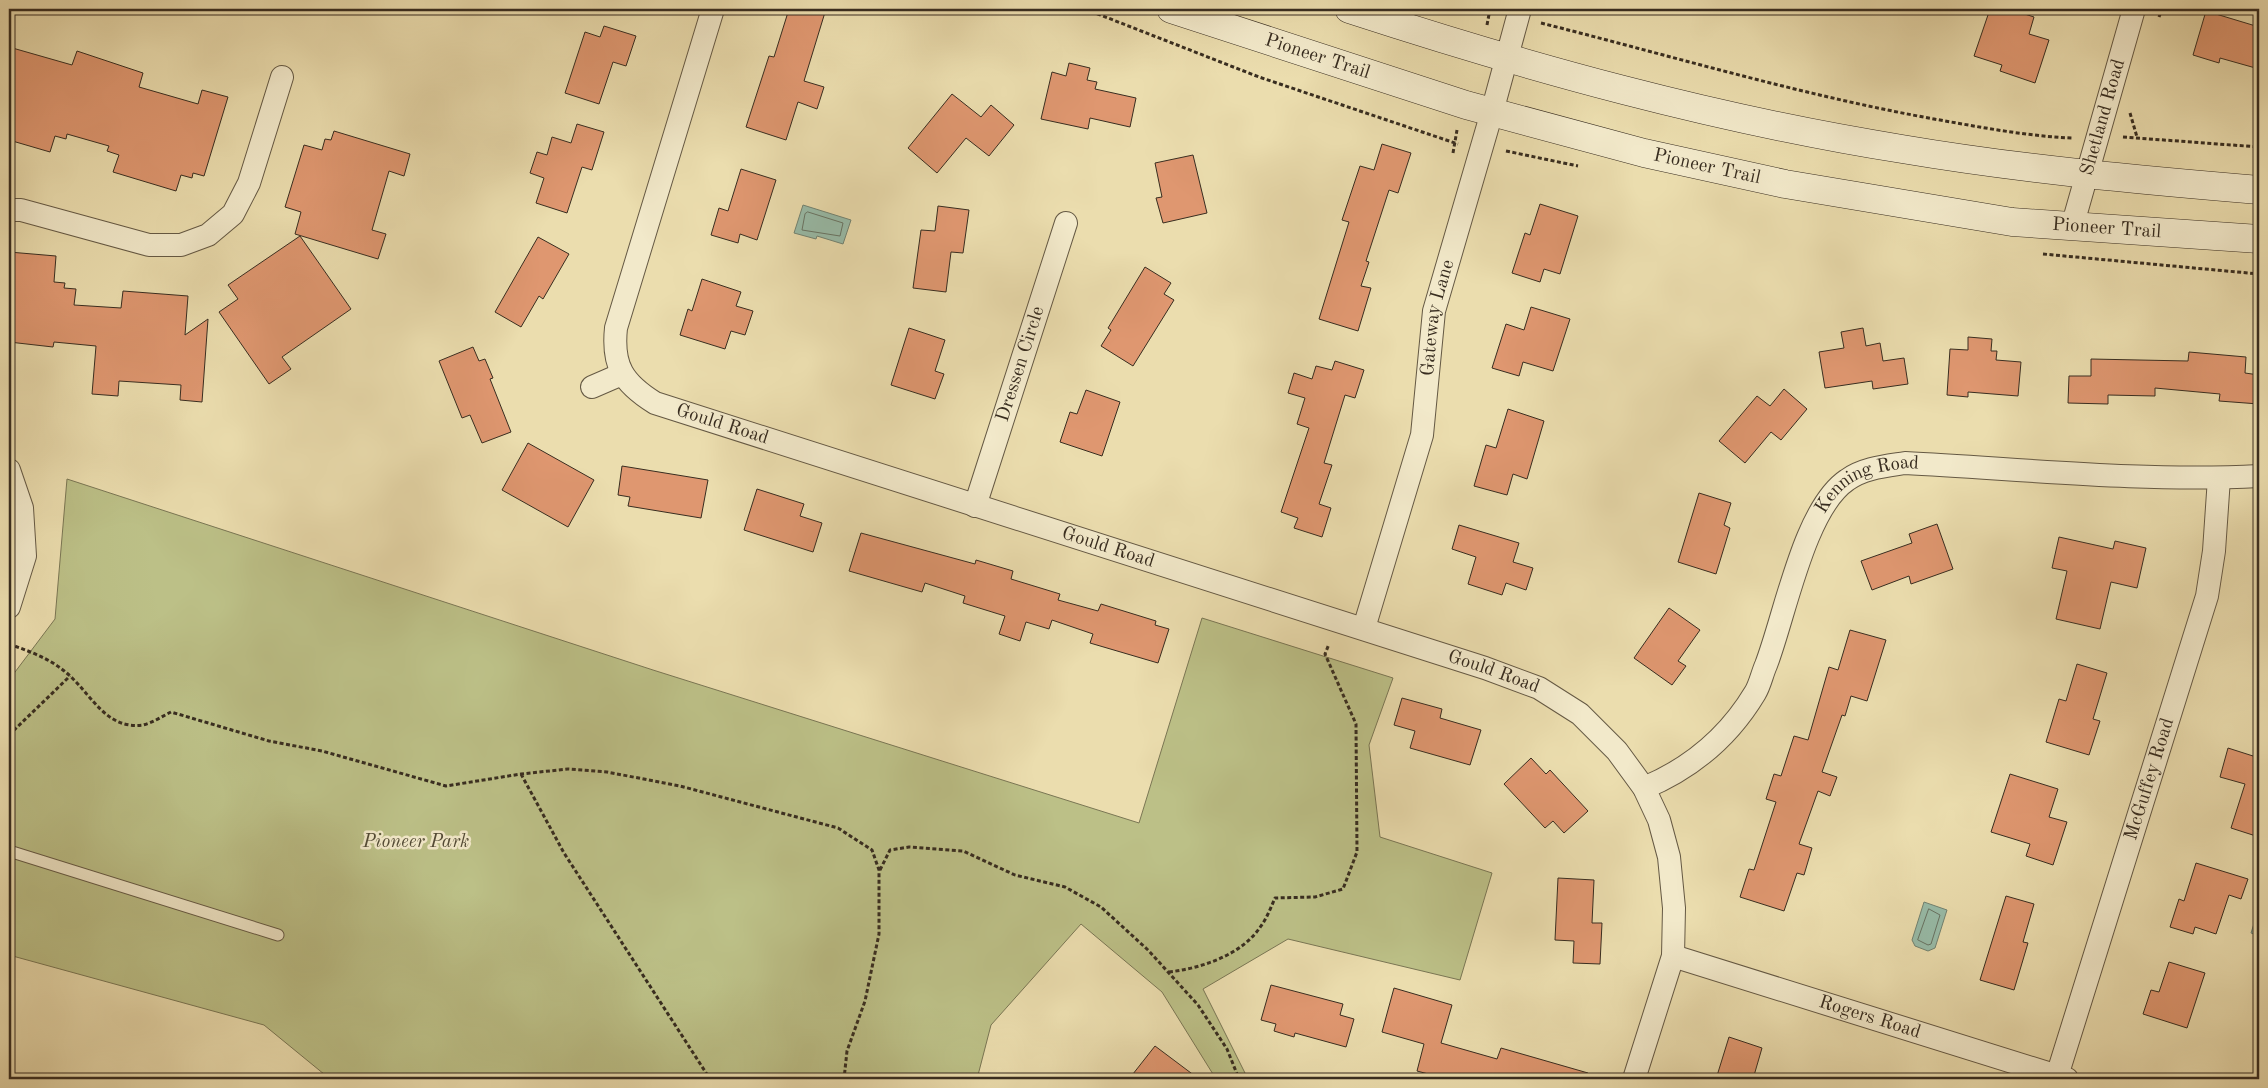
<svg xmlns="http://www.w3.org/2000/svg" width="2268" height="1088" viewBox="0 0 2268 1088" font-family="'Old Standard TT',serif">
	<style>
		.green { fill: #bcc087; stroke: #7a7654 }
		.water { fill: #98bca9; stroke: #728372 }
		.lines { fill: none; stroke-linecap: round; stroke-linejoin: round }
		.shore { stroke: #687464; stroke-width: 1 }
		.building { fill: #df9770; stroke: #382d20 }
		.service-casing { stroke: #655944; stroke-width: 13 }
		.minor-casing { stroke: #655944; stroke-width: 24 }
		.secondary-casing { stroke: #382d20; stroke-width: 29 }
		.path { stroke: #382d20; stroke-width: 3; stroke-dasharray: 4 2.5; stroke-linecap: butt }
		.service { stroke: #f2e9ca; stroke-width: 11 }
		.minor { stroke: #f2e9ca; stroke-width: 22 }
		.secondary { stroke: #f2e9ca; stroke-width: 28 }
		.labels { text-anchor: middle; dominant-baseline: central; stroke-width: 5; stroke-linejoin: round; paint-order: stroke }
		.street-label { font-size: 19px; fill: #382d20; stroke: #f2e9ca }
		.park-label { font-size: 19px; font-style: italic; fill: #524a35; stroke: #f2e9ca }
	</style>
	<rect width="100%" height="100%" fill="#ebddae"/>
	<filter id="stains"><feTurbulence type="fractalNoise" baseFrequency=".004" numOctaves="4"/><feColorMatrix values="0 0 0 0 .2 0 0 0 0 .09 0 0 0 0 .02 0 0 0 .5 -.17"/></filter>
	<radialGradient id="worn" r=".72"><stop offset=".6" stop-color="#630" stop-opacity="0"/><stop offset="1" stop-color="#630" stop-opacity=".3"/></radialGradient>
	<path class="green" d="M 67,479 L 653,670 L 1139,823 L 1202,618 L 1393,678 L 1369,745 L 1380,837 L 1492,873 L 1460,980 L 1288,939 L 1203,989 L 1248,1079 L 1216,1079 L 1162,992 L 1081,924 L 991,1025 L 977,1079 L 330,1079 L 264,1025 L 9,955 L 9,680 L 55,619 Z"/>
	<path class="water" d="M 803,205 L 851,220 L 843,244 L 817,236 L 816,239 L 794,233 Z
		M 1924,902 L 1947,910 L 1935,948 L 1928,951 L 1915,946 L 1912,940 Z
		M 2259,908 L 2259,936 L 2251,933 Z"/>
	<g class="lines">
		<path class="shore" d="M 808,212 L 843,223 L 840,236 L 802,230 L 805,214 Z
			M 1929,909 L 1940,915 L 1931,944 L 1928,945 L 1918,940 Z"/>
	</g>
	<path class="building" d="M 789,9 L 826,9 L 804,81 L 824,87 L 817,109 L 798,102 L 786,140 L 746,127 L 769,56 L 774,57 Z
		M 1990,9 L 2009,9 L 2034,17 L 2029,34 L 2049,40 L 2035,83 L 2000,71 L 2002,65 L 1974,56 Z
		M 2206,11 L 2259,27 L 2259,69 L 2220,58 L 2219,63 L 2193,55 Z
		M 604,26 L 636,36 L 626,66 L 613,62 L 599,104 L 565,93 L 585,32 L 600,37 Z
		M 9,47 L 72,65 L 77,51 L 143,73 L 139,87 L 198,104 L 202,90 L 228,97 L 204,176 L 193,173 L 192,178 L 181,175 L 176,191 L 113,172 L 119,155 L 107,151 L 109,146 L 67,134 L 66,139 L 55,136 L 50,152 L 9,140 Z
		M 1069,63 L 1090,68 L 1087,80 L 1097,82 L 1095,89 L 1136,98 L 1130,127 L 1090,118 L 1088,129 L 1041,119 L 1052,72 L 1066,76 Z
		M 952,94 L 981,117 L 991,105 L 1014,125 L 989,156 L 966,138 L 937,173 L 908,148 Z
		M 577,124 L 604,132 L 592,170 L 582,167 L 567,213 L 536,203 L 544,178 L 530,173 L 537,152 L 547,155 L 552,137 L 571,143 Z
		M 334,131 L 410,154 L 404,176 L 389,171 L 372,230 L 386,234 L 378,259 L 295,234 L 301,212 L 285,207 L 304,145 L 322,150 L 325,139 L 331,140 Z
		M 1382,144 L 1411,153 L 1398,193 L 1389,190 L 1366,261 L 1369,262 L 1361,286 L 1371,288 L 1358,331 L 1319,319 L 1349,222 L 1342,220 L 1360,166 L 1374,170 Z
		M 1193,155 L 1207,213 L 1163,223 L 1156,198 L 1162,197 L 1155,163 Z
		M 741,169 L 776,180 L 757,240 L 740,234 L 738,243 L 711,235 L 719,208 L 728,211 Z
		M 1540,204 L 1578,216 L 1560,274 L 1544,269 L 1540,282 L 1512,273 L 1525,233 L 1530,235 Z
		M 938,206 L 969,210 L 963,253 L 951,252 L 946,292 L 913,288 L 921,230 L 935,231 Z
		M 300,236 L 351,309 L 282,357 L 291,369 L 269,384 L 219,312 L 238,299 L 228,285 Z
		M 538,237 L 569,254 L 543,299 L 539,296 L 521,327 L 495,312 Z
		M 9,252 L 56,256 L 54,282 L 65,283 L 64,288 L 76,289 L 74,305 L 121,308 L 123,291 L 188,296 L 185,335 L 208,319 L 202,402 L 180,400 L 181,385 L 119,381 L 118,396 L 92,394 L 96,346 L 54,342 L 53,347 L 9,342 Z
		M 1145,267 L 1171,283 L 1164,294 L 1174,300 L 1133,366 L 1101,346 L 1111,330 L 1108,328 Z
		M 702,279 L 741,292 L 736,306 L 753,311 L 745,335 L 731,331 L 725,349 L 680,335 L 688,309 L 692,311 Z
		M 1531,307 L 1570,319 L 1553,371 L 1523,362 L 1519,376 L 1492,368 L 1506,324 L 1524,330 Z
		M 909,328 L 945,340 L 935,371 L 944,374 L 935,399 L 891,385 Z
		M 1863,328 L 1866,346 L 1880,343 L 1883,361 L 1904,358 L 1908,384 L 1873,389 L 1872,381 L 1825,388 L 1819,352 L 1844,348 L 1841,332 Z
		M 1968,337 L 1992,339 L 1991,351 L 1997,351 L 1996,360 L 2021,362 L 2018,396 L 1968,392 L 1968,397 L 1947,395 L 1950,349 L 1968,350 Z
		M 473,347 L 479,361 L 485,359 L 493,378 L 490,379 L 511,432 L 482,443 L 470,415 L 462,418 L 439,361 Z
		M 2189,352 L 2246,357 L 2245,373 L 2259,375 L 2259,404 L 2219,401 L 2220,394 L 2155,388 L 2155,396 L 2108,395 L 2108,404 L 2068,403 L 2069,376 L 2091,376 L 2091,359 L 2188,361 Z
		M 1335,361 L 1364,370 L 1355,398 L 1345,395 L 1324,463 L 1332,465 L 1319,504 L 1331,508 L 1322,537 L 1294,528 L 1298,518 L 1281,512 L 1309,428 L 1297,424 L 1305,398 L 1288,393 L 1294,373 L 1312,379 L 1316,366 L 1332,370 Z
		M 1784,389 L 1807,409 L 1781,440 L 1771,432 L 1745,463 L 1719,441 L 1757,396 L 1770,406 Z
		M 1086,390 L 1120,402 L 1102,456 L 1060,442 L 1070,412 L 1077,414 Z
		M 1508,409 L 1544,421 L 1527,479 L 1513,474 L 1507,495 L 1474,486 L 1486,445 L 1496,448 Z
		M 528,443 L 594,480 L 568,527 L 502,490 Z
		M 622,466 L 708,480 L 701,518 L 628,506 L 630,497 L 618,495 Z
		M 757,489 L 804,504 L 800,516 L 822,523 L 813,552 L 744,530 Z
		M 1699,493 L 1731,503 L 1724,525 L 1730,528 L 1716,574 L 1678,562 Z
		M 1937,524 L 1953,569 L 1911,584 L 1909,576 L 1872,590 L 1861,561 L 1912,543 L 1909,534 Z
		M 1459,525 L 1519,543 L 1513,562 L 1533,568 L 1526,590 L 1506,583 L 1502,595 L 1468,584 L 1476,557 L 1452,549 Z
		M 861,533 L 975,564 L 976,560 L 1013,571 L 1011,579 L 1060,594 L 1058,600 L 1098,611 L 1101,604 L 1156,621 L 1155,625 L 1169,629 L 1158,663 L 1090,643 L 1093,634 L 1052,620 L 1049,629 L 1026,622 L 1020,641 L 999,634 L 1005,616 L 963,603 L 965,596 L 925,583 L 922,592 L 849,571 Z
		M 2059,537 L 2113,549 L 2115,541 L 2146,548 L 2137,588 L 2111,582 L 2100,629 L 2056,619 L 2067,571 L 2052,568 Z
		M 1669,608 L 1700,630 L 1678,661 L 1686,666 L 1672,685 L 1634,658 Z
		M 1850,630 L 1886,640 L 1867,701 L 1851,696 L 1845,716 L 1842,715 L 1822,772 L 1837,777 L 1830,796 L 1818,791 L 1799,844 L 1812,848 L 1804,875 L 1797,873 L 1784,911 L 1740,897 L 1749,869 L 1754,870 L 1776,802 L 1766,799 L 1774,774 L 1781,776 L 1794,736 L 1808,740 L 1829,667 L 1838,670 Z
		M 2077,664 L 2107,673 L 2093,719 L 2100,721 L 2089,755 L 2046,742 L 2059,699 L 2066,701 Z
		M 1402,698 L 1442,709 L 1440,718 L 1481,730 L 1470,765 L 1410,748 L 1415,731 L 1394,725 Z
		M 2228,748 L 2253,756 L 2255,752 L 2259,753 L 2259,837 L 2231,828 L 2245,784 L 2220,777 Z
		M 1531,758 L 1546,774 L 1550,770 L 1588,811 L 1564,833 L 1553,821 L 1545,828 L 1504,784 Z
		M 2010,774 L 2058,789 L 2049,817 L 2067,822 L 2053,865 L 2026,856 L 2030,844 L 1991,832 Z
		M 2196,863 L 2248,879 L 2241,899 L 2229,895 L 2216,934 L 2195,927 L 2193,934 L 2170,927 L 2179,899 L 2184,901 Z
		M 1558,878 L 1594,880 L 1592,923 L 1602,923 L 1600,964 L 1573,963 L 1574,941 L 1555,940 Z
		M 2006,896 L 2034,904 L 2023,942 L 2028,943 L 2014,990 L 1980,980 Z
		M 2169,962 L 2205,973 L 2187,1028 L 2143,1014 L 2151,990 L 2159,992 Z
		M 1271,985 L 1343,1004 L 1340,1015 L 1354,1019 L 1346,1047 L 1295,1033 L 1294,1037 L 1274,1031 L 1276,1024 L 1261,1020 Z
		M 1394,988 L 1452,1005 L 1441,1043 L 1497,1059 L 1501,1048 L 1588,1073 L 1587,1079 L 1447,1079 L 1417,1071 L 1424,1044 L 1382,1032 Z
		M 1729,1037 L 1762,1048 L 1753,1079 L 1716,1079 Z
		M 1155,1046 L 1199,1079 L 1129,1079 Z"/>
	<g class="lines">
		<g class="service-casing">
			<path id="service" d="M 9,851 L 278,935"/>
		</g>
		<g class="minor-casing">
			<g id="minor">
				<path id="s1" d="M 713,9 L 616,328 C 612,366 623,383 655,403 L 1485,668 L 1539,688 L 1580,714 L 1617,751 L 1644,788 L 1659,820 L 1669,857 L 1674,908 L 1673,956 L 1634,1079"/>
				<path d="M 9,210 L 21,210 L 149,245 L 181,245 L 208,235 L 233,214 L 249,183 L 282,77"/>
				<path id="s2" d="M 2072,227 L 2134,9"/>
				<path d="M 592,387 L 622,374"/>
				<path d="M 9,470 L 22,508 L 25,556 L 9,607"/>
				<path id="s3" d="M 975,506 L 1066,223"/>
				<path id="s4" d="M 1364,628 L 1422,435 L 1434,311 L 1492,112 L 1520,9"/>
				<path id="s5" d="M 1644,788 C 1692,768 1728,738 1755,693 C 1760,685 1762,674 1766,665 C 1785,616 1804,509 1847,480 C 1863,468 1886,466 1905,463 C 2022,469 2142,482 2259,476"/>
				<path id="s6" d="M 1673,956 L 2067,1079"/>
				<path id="s7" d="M 2057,1076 L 2207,596 L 2214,551 L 2219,478"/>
			</g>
		</g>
		<g class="secondary-casing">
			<g id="secondary">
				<path id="s8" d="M 1171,9 L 1466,105 L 1644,153 L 1785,184 L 2012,222 L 2259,239"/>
				<path d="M 1349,9 C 1530,68 1714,119 1902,149 C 2020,169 2140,180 2259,190"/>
			</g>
		</g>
		<path class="path" d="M 1085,9 L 1259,77 L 1458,144
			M 2159,17 L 2162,9
			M 1541,23 C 1672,56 1801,95 1934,119 C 1980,127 2025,136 2072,138
			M 1487,25 L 1490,9
			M 2130,113 L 2137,137
			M 2123,137 L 2259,147
			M 1506,151 L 1578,166
			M 1453,153 L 1457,130
			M 2043,254 L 2259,274
			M 9,644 C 31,652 52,659 70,676 C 92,696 107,730 143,725 C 152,723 163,716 171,712 L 269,741 L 322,751 L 446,786 L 521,774 L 568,769 L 607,772 L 680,786 L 838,828 L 872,850 L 879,870 L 879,934 L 865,1001 L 847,1051 L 844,1079
			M 9,735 L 70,676
			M 521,774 L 564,853 L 710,1079
			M 880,870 L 890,850 L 909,847 L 963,851 L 1015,875 L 1065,887 L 1101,907 L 1148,950 L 1198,1005 L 1227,1049 L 1239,1079
			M 1169,972 C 1202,968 1242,955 1261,926 C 1267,918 1271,907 1275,898 L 1315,897 L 1343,889 L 1357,852 L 1356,724 L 1325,654 L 1329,644"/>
		<use href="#service" class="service"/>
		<use href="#minor" class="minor"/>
		<use href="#secondary" class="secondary"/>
	</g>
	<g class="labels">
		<g class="street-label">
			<text stroke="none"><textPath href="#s8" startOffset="154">Pioneer Trail</textPath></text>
			<text stroke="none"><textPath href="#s2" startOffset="114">Shetland Road</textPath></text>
			<text stroke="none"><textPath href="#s8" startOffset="559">Pioneer Trail</textPath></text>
			<text stroke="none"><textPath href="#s8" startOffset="964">Pioneer Trail</textPath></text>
			<text stroke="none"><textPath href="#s4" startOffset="320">Gateway Lane</textPath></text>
			<text stroke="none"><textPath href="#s3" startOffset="149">Dressen Circle</textPath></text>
			<text stroke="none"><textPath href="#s1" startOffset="495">Gould Road</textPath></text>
			<text stroke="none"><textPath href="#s5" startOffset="400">Kenning Road</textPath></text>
			<text stroke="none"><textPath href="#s1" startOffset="900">Gould Road</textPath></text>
			<text stroke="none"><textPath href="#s1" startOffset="1305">Gould Road</textPath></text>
			<text stroke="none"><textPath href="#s7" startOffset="311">McGuffey Road</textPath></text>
			<text stroke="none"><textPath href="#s6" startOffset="206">Rogers Road</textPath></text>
		</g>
		<g class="park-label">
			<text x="416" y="842">Pioneer Park</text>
		</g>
	</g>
	<rect width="2268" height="1088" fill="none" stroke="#ebddae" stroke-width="30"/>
	<rect x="10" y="10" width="2248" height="1068" fill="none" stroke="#382d20" stroke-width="2.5"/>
	<rect x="15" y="15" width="2238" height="1058" fill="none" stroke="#382d20"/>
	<rect width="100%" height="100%" filter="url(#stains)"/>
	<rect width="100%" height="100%" fill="url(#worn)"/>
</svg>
